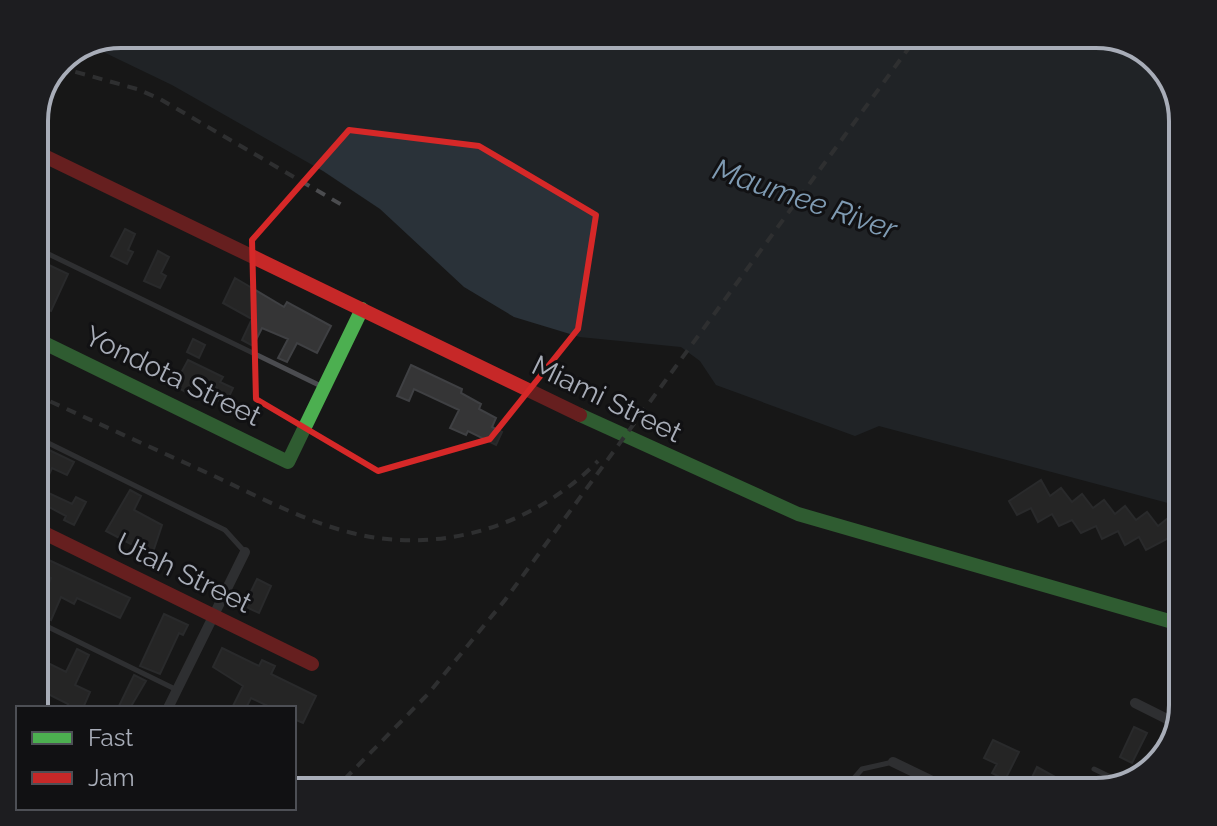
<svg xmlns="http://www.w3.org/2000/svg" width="1217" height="826" viewBox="0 0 1217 826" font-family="Raleway,sans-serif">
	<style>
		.water { fill: #2a3239 }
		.building { fill: #353536; stroke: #3f4043; stroke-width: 2 }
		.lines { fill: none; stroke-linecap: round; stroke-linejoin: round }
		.lane { stroke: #4b4c50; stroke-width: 5 }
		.street { stroke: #4b4c50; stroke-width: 10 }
		.fast { stroke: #4caf50; stroke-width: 14 }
		.jam { stroke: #c62828; stroke-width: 14 }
		.rail { stroke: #4b4c4f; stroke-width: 4; stroke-dasharray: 10 8; stroke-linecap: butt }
		.marked { fill: none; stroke: #d62828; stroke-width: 6; stroke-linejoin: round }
		.labels { text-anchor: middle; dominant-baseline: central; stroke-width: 6; stroke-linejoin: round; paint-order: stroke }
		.street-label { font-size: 28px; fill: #a8adb8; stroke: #111113 }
		.water-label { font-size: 30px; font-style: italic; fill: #7f9bb3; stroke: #111113 }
		.rim { fill: none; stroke: #a8adb8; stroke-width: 4 }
	</style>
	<rect width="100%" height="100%" fill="#171717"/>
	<path class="water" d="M 121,34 L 1090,34 L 1148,55 L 1183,116 L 1183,507 L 879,426 L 855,436 L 716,385 L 700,361 L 681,347 L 580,337 L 514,317 L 464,287 L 380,209 L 323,171 L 172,85 L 91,46 Z"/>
	<path class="building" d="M 125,229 L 135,234 L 128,250 L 133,252 L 127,264 L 111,256 Z
		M 158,251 L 169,257 L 161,273 L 166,276 L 160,288 L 144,281 Z
		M 34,258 L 68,274 L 51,311 L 34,303 Z
		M 235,278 L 284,307 L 287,302 L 331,326 L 317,353 L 297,343 L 287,362 L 278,358 L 288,339 L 262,328 L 253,346 L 242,340 L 252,319 L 223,303 Z
		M 193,339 L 205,345 L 199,358 L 187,352 Z
		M 188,360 L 223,377 L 220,382 L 233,388 L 225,405 L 212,398 L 217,388 L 196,377 L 188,393 L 174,386 Z
		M 411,365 L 462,389 L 461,393 L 481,404 L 479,409 L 496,418 L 492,427 L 502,432 L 496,445 L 468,431 L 466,435 L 450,428 L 459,410 L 414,389 L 409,401 L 397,396 Z
		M 49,450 L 74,462 L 67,475 L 52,468 L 42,490 L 72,504 L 76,497 L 86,502 L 74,525 L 64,520 L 66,516 L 49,507 L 46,512 L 36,507 L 38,504 L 34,506 L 34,470 L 39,472 Z
		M 1041,480 L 1050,496 L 1061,488 L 1072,502 L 1082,494 L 1093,508 L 1104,500 L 1115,514 L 1125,506 L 1136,520 L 1147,512 L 1158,526 L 1168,518 L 1182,531 L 1146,550 L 1139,537 L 1125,545 L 1118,531 L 1102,539 L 1096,526 L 1081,533 L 1072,520 L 1059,526 L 1052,514 L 1038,522 L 1031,508 L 1017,515 L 1009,501 Z
		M 130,490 L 141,496 L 134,510 L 162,525 L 152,555 L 106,531 Z
		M 38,555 L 130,598 L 120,618 L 77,598 L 74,604 L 61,597 L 51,620 L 38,613 L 51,578 L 34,570 Z
		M 257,579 L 271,586 L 259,613 L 244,606 Z
		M 164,614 L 188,625 L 183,635 L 179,633 L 160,674 L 140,666 Z
		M 222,648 L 259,666 L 262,660 L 275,666 L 271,674 L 316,696 L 303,723 L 294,719 L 294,708 L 272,708 L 251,698 L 246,708 L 232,708 L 243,686 L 213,667 Z
		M 77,649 L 89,655 L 75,685 L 90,692 L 83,708 L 66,708 L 68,704 L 34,687 L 34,656 L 66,672 Z
		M 134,675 L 146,681 L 130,708 L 118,708 Z
		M 1134,727 L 1147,733 L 1132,763 L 1120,757 Z
		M 993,740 L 1019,752 L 1005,780 L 992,773 L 997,764 L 984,758 Z
		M 1037,767 L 1066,783 L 1061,792 L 1025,792 Z"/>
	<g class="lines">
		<path class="lane" d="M 34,247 L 323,387
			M 34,436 L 225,530 L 244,551
			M 34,620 L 177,690
			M 1094,769 L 1127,785
			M 842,792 L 862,769 L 893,762"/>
		<path class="street" d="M 1135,703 L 1177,724
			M 168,708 L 245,552
			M 893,762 L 955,792"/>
		<path class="fast" d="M 34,338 L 288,462 L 362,309
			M 580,415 L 798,514 L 1183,625"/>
		<path class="jam" d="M 34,151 L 580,415
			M 34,528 L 312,664"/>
		<path class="rail" d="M 58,67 L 137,89 L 160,99 L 342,205
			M 34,394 C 93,421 152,448 212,475 C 257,496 304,521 352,533 C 441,555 534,526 598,461
			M 332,792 L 428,694 L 505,600 L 919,34"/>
	</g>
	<path d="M0 0H1217V826H0ZM 349,130 L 479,146 L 596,215 L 578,329 L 490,439 L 378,471 L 256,399 L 252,240 Z" fill="#171717" fill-opacity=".55" fill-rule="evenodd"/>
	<path class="marked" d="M 349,130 L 479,146 L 596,215 L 578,329 L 490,439 L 378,471 L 256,399 L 252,240 Z"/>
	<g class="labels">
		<g class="street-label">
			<text transform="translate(173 376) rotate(26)">Yondota Street</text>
			<text transform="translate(607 399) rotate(26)">Miami Street</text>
			<text transform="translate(184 573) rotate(26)">Utah Street</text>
		</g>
		<g class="water-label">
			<text transform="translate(805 199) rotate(19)">Maumee River</text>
		</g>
	</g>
	<path d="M0 0H1217V826H0ZM121 48H1096A73 73 0 0 1 1169 121V705A73 73 0 0 1 1096 778H121A73 73 0 0 1 48 705V121A73 73 0 0 1 121 48Z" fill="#1d1d20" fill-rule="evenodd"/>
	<path class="rim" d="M121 48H1096A73 73 0 0 1 1169 121V705A73 73 0 0 1 1096 778H121A73 73 0 0 1 48 705V121A73 73 0 0 1 121 48Z"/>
	<rect x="16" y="706" width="280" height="104" fill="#111113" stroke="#4d4f55" stroke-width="2"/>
	<rect x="32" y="732" width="40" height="12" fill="#4caf50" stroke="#4d4f55" stroke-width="2"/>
	<text x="88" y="746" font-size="24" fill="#a8adb8">Fast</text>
	<rect x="32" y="772" width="40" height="12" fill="#c62828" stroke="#4d4f55" stroke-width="2"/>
	<text x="88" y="786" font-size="24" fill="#a8adb8">Jam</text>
</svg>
